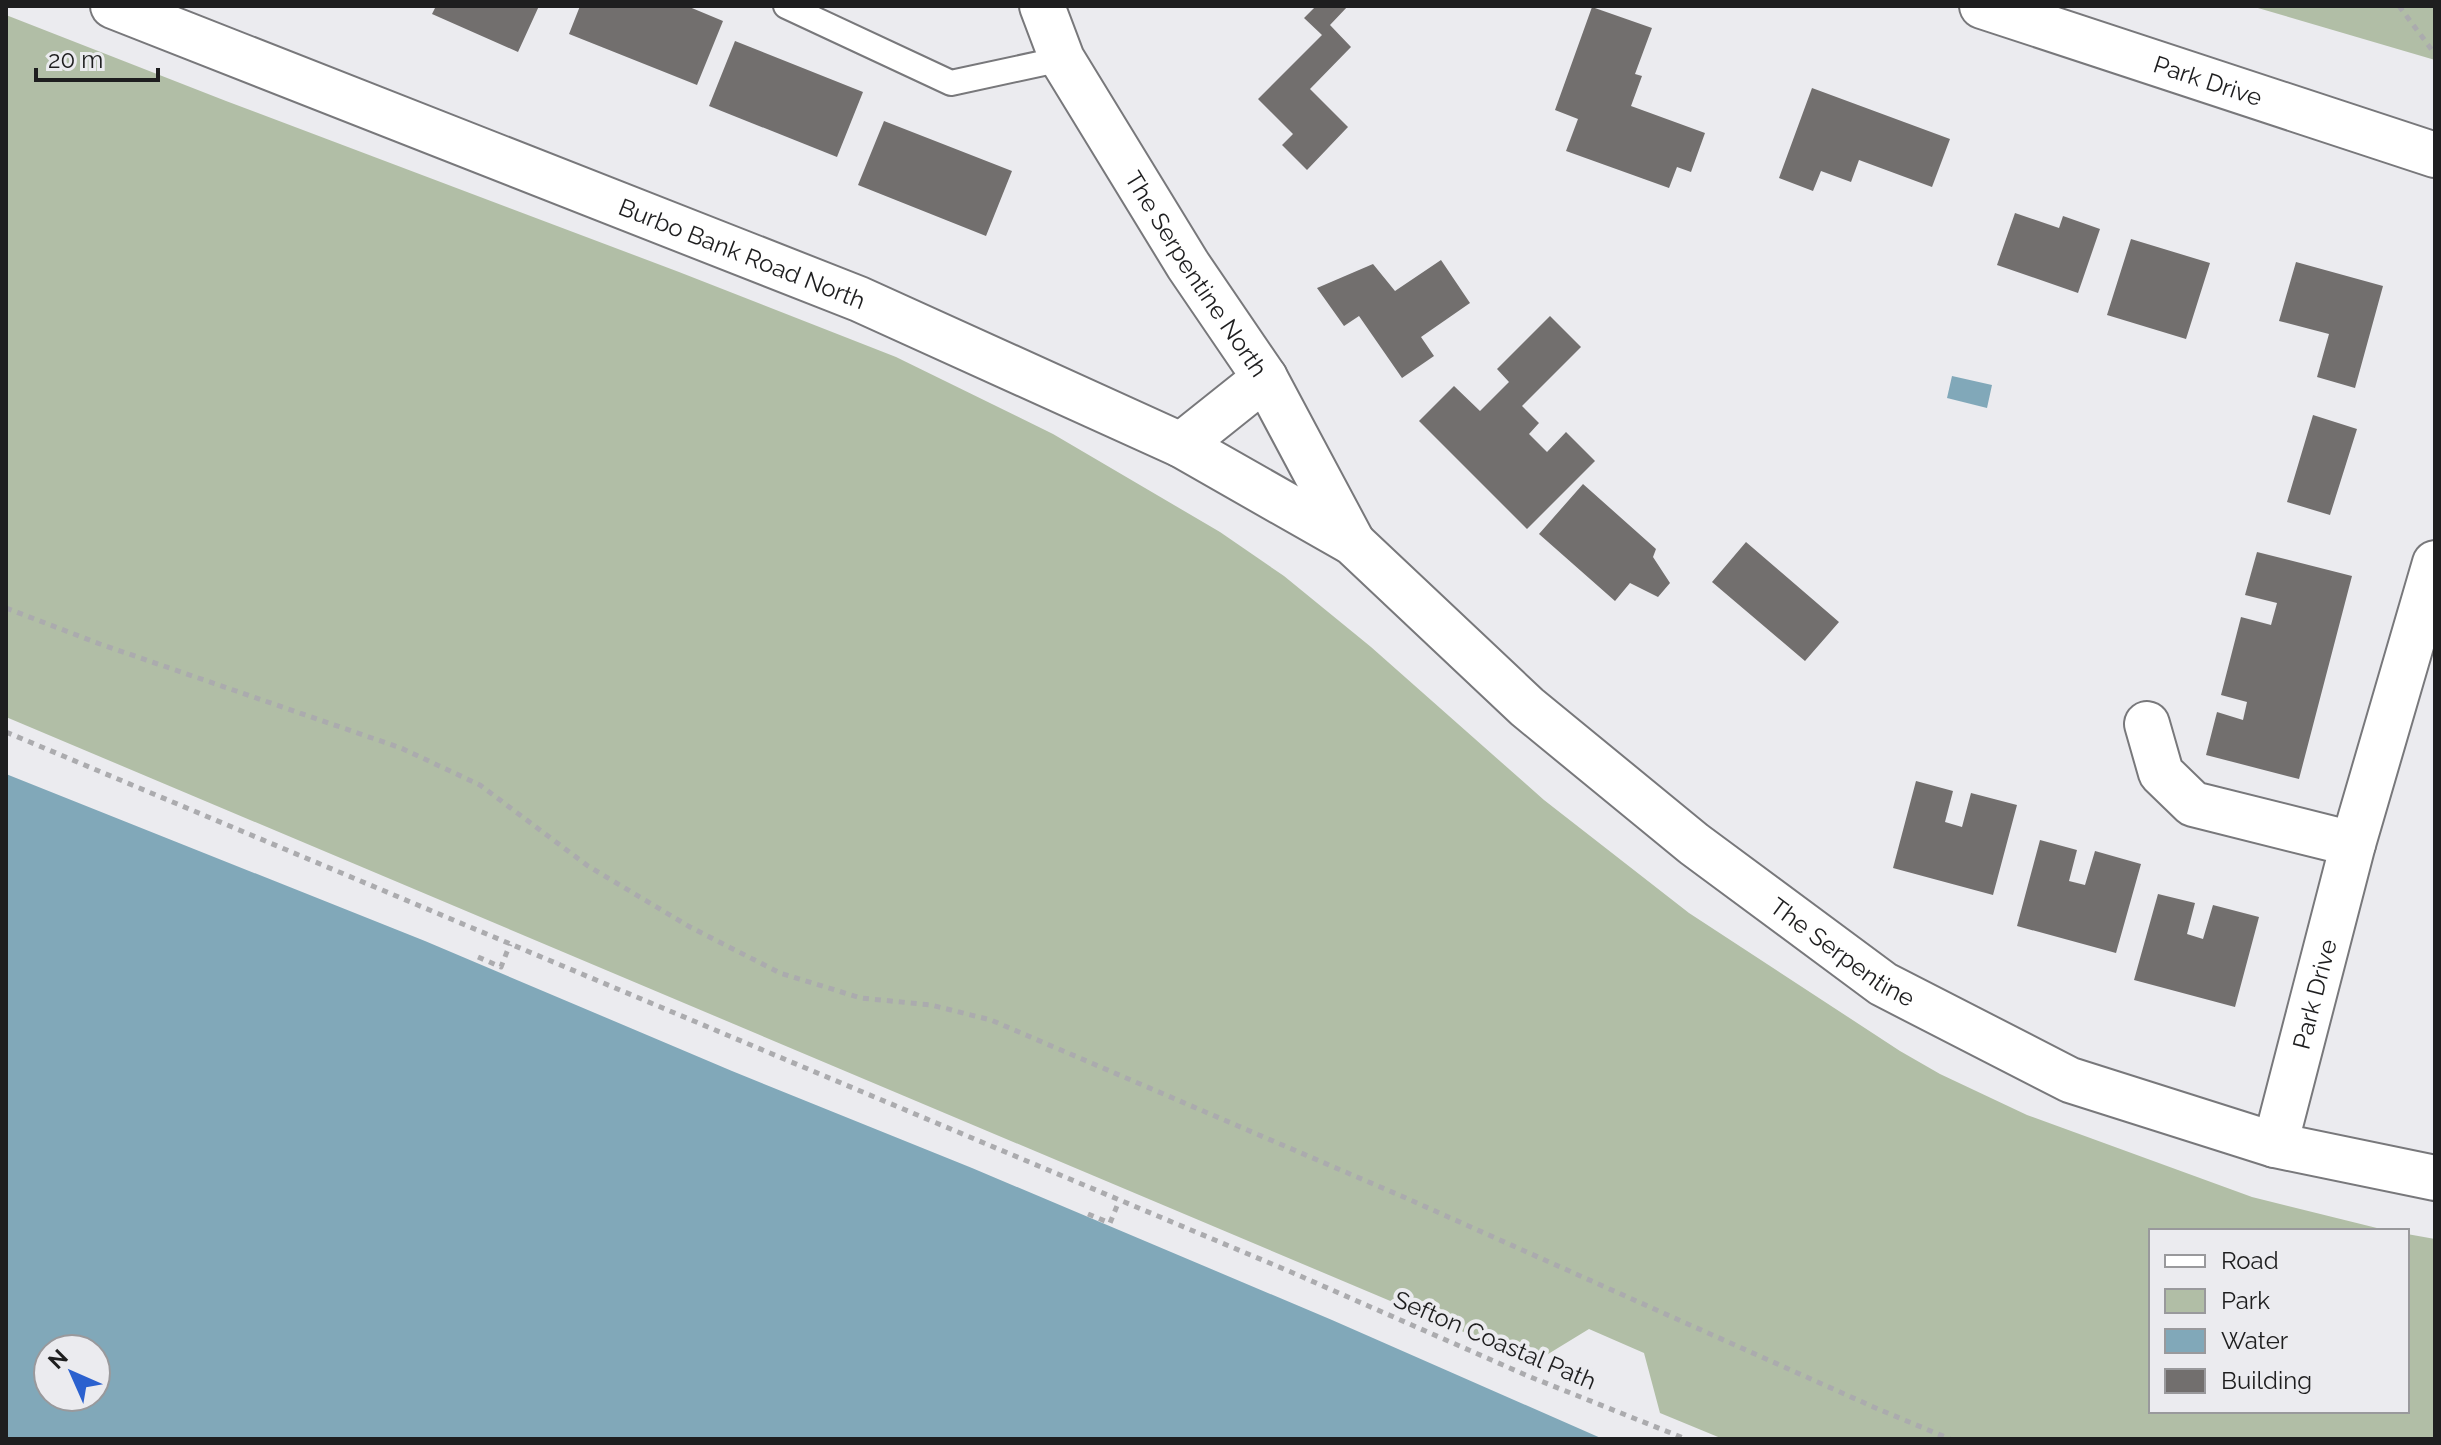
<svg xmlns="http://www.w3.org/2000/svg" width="2441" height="1445" viewBox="0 0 2441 1445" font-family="Raleway,sans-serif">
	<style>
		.green { fill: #b1bea6 }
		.water { fill: #81a8b9; fill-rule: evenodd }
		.building { fill: #726f6e }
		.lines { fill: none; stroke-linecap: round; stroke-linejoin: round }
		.lane-casing { stroke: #78787b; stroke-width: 28 }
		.street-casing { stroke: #78787b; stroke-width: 48 }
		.path { stroke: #ababae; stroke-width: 5; stroke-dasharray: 6 6; stroke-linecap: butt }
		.lane { stroke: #fff; stroke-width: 24 }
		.street { stroke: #fff; stroke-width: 44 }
		.labels { text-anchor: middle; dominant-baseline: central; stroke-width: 8; stroke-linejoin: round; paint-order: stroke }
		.street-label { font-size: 24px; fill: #1e1e1f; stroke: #ebebef }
	</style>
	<rect width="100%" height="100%" fill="#ebebef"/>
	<path class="green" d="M 2251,6 L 2435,6 L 2435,60 Z
		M 6,15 L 226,101 L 679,272 L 896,357 L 1053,434 L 1220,532 L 1284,576 L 1371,647 L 1544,800 L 1689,913 L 1900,1051 L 1940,1074 L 2027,1115 L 2252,1197 L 2389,1231 L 2151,1231 L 2151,1411 L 2407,1411 L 2407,1234 L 2435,1239 L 2435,1439 L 1723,1439 L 1660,1413 L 1644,1353 L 1589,1329 L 1535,1362 L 6,717 Z"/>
	<path class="water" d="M 1952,376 L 1992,385 L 1987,408 L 1947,398 Z
		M 6,774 L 425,941 L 732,1071 L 972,1168 L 1332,1320 L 1603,1439 L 6,1439 ZM 48,1349 L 96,1349 L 96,1397 L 48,1397 Z"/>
	<path class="building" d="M 436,6 L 539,6 L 518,52 L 432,14 Z
		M 580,6 L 687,6 L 723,21 L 697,85 L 569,34 Z
		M 1316,6 L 1348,6 L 1330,25 L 1351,47 L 1310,89 L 1348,127 L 1307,170 L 1282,145 L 1293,134 L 1258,99 L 1322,35 L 1304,18 Z
		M 1592,7 L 1652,28 L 1635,74 L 1642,76 L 1631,106 L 1705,133 L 1691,172 L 1677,167 L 1669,188 L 1566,151 L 1578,119 L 1555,110 Z
		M 735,41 L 863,92 L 837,157 L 709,106 Z
		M 1812,88 L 1950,139 L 1932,187 L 1859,160 L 1851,182 L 1821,171 L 1813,191 L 1779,178 Z
		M 884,121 L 1012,171 L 986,236 L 858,185 Z
		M 2015,213 L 2059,228 L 2063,216 L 2100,229 L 2078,293 L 1997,265 Z
		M 2131,239 L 2210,263 L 2186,339 L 2107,315 Z
		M 1441,260 L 1470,303 L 1421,337 L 1434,356 L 1402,378 L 1359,316 L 1344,326 L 1317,288 L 1373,264 L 1395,291 Z
		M 2296,262 L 2383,286 L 2355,388 L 2317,377 L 2329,334 L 2279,321 Z
		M 1550,316 L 1581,347 L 1522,406 L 1539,423 L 1529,434 L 1547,452 L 1566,432 L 1595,461 L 1527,529 L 1419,421 L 1454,386 L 1480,411 L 1509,382 L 1497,369 Z
		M 2313,415 L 2357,429 L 2330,515 L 2287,502 Z
		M 1583,484 L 1656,549 L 1653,557 L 1670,583 L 1658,597 L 1630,583 L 1615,601 L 1539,534 Z
		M 1746,542 L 1839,622 L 1805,661 L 1712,582 Z
		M 2257,552 L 2352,576 L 2299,779 L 2206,755 L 2217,712 L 2243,720 L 2247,702 L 2221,695 L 2241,617 L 2271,625 L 2277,603 L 2245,595 Z
		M 1916,781 L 1953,791 L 1945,822 L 1962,827 L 1971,793 L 2017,805 L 1993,895 L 1893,868 Z
		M 2040,840 L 2077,850 L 2069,881 L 2085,885 L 2095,851 L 2141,864 L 2116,953 L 2017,926 Z
		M 2158,894 L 2195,903 L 2187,934 L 2203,939 L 2213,905 L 2259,917 L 2235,1007 L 2134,980 Z"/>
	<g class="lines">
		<g class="lane-casing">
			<path id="lane" d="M 786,6 L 951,83 L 1062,59"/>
		</g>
		<g class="street-casing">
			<g id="street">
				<path id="s1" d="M 113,6 L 859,299 L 1181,445 L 1353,543 L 1527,707 L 1694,844 L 1883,984 L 2070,1080 L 2275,1145 L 2435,1178"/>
				<path id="s2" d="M 1042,6 L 1062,59 L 1188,265 L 1265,378 L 1353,543"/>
				<path id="s3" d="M 1982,6 L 2435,155"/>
				<path d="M 1181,445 L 1265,378"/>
				<path d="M 2147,724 L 2161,773 L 2193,804 L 2353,844"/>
				<path id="s4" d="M 2275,1145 L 2353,844 L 2435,563"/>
			</g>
		</g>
		<path class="path" d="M 2399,6 L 2435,54
			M 6,608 L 100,644 L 401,748 L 480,785 L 588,866 L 690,927 L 780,973 L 861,998 L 931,1005 L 991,1020 L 1406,1198 L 1878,1409 L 1950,1439
			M 6,732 L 1291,1272 L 1528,1376 L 1686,1439
			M 478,957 L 501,967 L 510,944
			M 1088,1214 L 1110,1223 L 1119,1201"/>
		<use href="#lane" class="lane"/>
		<use href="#street" class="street"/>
	</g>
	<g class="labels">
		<g class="street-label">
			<text stroke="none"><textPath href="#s3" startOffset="238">Park Drive</textPath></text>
			<text stroke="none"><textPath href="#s1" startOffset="676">Burbo Bank Road North</textPath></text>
			<text stroke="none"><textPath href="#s2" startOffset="310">The Serpentine North</textPath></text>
			<text stroke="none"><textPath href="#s1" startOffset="1992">The Serpentine</textPath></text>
			<text stroke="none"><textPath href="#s4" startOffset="156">Park Drive</textPath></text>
			<text transform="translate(1495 1340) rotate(23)">Sefton Coastal Path</text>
		</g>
	</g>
	<rect width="2441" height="1445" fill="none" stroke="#1e1e1f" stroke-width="16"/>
	<rect x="2149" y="1229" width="260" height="184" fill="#ebebef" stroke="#99999c" stroke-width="2"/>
	<rect x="2165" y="1255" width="40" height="12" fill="#ffffff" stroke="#99999c" stroke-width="2"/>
	<text x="2221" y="1269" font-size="24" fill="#1e1e1f">Road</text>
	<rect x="2165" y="1289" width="40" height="24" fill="#b1bea6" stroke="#99999c" stroke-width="2"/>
	<text x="2221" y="1309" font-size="24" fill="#1e1e1f">Park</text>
	<rect x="2165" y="1329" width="40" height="24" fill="#81a8b9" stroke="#99999c" stroke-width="2"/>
	<text x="2221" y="1349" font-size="24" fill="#1e1e1f">Water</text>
	<rect x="2165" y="1369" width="40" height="24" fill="#726f6e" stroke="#99999c" stroke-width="2"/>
	<text x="2221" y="1389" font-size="24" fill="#1e1e1f">Building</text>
	<g transform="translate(72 1373) rotate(315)"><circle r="38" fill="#ebebef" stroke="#99999c" stroke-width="2"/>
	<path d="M0-6L14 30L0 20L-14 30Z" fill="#2b61cf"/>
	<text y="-12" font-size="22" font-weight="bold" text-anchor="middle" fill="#1e1e1f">N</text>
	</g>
	<path d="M36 68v12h122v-12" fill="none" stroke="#1e1e1f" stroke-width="4"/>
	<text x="48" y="68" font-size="24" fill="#1e1e1f" stroke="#ebebef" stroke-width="6" paint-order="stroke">20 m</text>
</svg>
